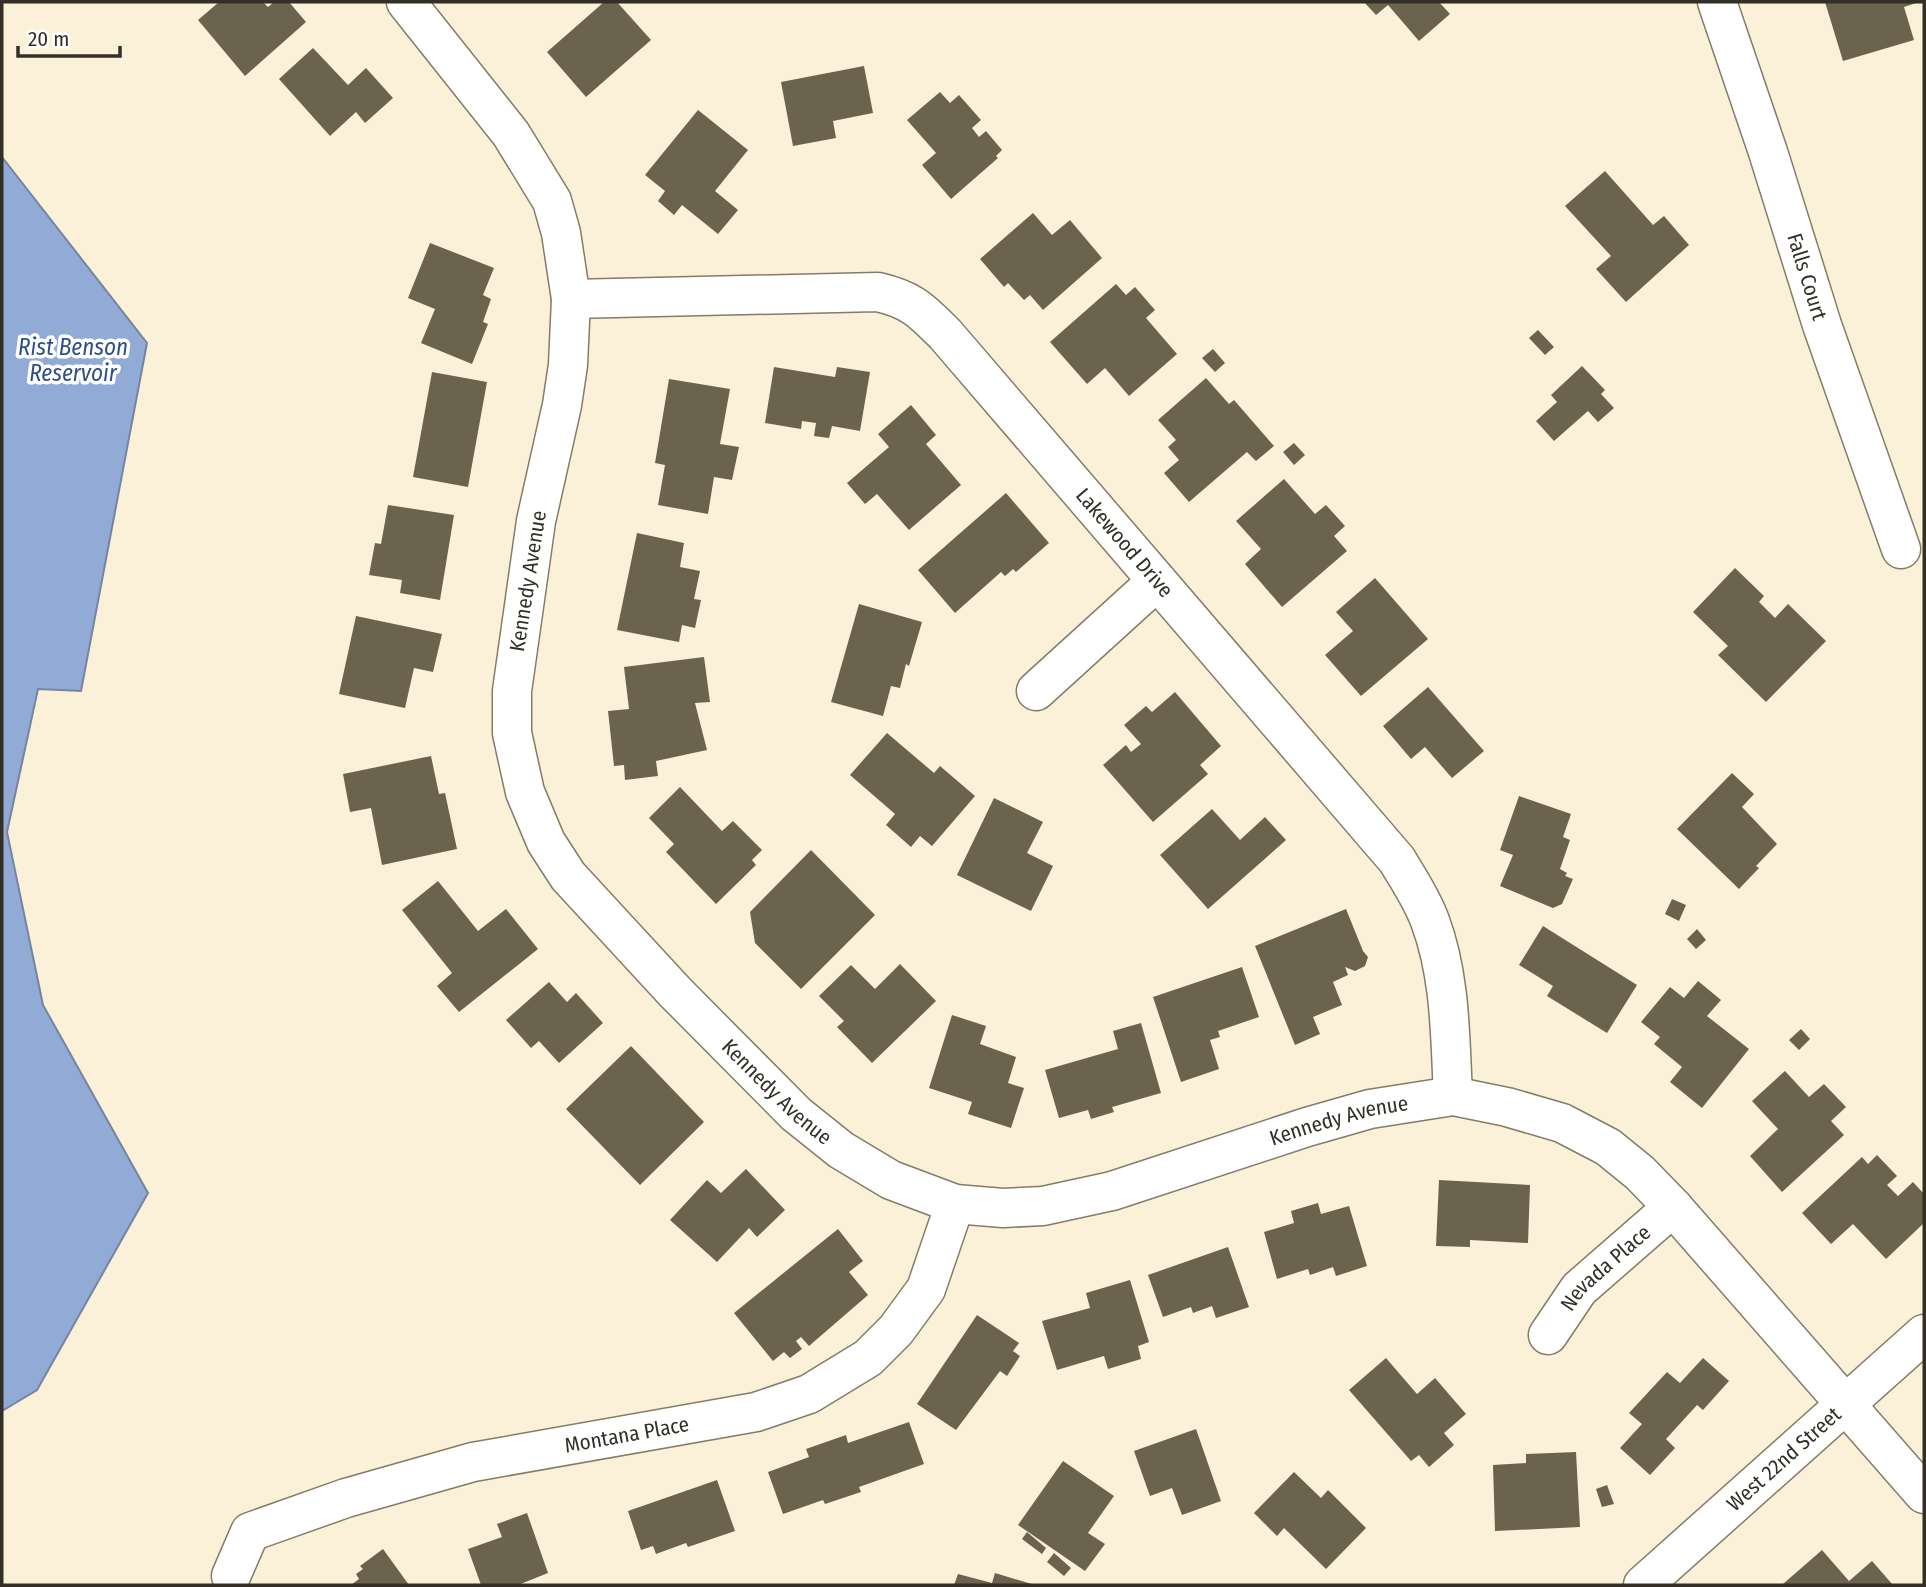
<svg xmlns="http://www.w3.org/2000/svg" width="1926" height="1587" viewBox="0 0 1926 1587" font-family="'Fira Sans Condensed',sans-serif">
	<style>
		.water { fill: #91aad6; stroke: #7585a1; stroke-width: 2 }
		.building { fill: #6b634d }
		.lines { fill: none; stroke-linecap: round; stroke-linejoin: round }
		.street-casing { stroke: #847c65; stroke-width: 41 }
		.secondary-casing { stroke: #847c65; stroke-width: 41 }
		.street { stroke: #fff; stroke-width: 38 }
		.secondary { stroke: #fff; stroke-width: 38 }
		.labels { text-anchor: middle; dominant-baseline: central; stroke-width: 7; stroke-linejoin: round; paint-order: stroke }
		.street-label { font-size: 21px; fill: #332f26; stroke: #fff }
		.water-label { font-size: 23px; font-style: italic; fill: #2f4e85; stroke: #fff }
	</style>
	<rect width="100%" height="100%" fill="#fbf1d9"/>
	<path class="water" d="M 2,157 L 147,343 L 81,691 L 38,689 L 7,832 L 43,1005 L 148,1193 L 37,1390 L 2,1411 Z"/>
	<path class="building" d="M 219,2 L 263,2 L 268,7 L 274,2 L 289,2 L 306,22 L 245,76 L 198,20 Z
		M 604,2 L 617,2 L 651,40 L 586,97 L 547,52 Z
		M 1364,2 L 1439,2 L 1450,14 L 1419,41 L 1388,5 L 1376,15 Z
		M 1825,2 L 1919,2 L 1904,7 L 1914,40 L 1843,61 Z
		M 313,48 L 348,85 L 366,68 L 393,98 L 365,123 L 356,112 L 330,136 L 279,79 Z
		M 864,66 L 873,113 L 833,121 L 836,138 L 793,146 L 781,82 Z
		M 940,92 L 950,103 L 959,95 L 981,120 L 972,128 L 979,137 L 986,131 L 1002,150 L 996,156 L 998,158 L 951,199 L 922,165 L 936,153 L 907,120 Z
		M 698,110 L 748,150 L 715,191 L 738,210 L 718,234 L 682,205 L 674,215 L 658,201 L 665,191 L 645,175 Z
		M 1605,171 L 1653,225 L 1664,216 L 1689,245 L 1626,302 L 1596,269 L 1611,256 L 1565,206 Z
		M 1033,213 L 1052,235 L 1070,220 L 1102,258 L 1043,310 L 1030,295 L 1024,300 L 1008,283 L 1004,287 L 980,259 Z
		M 430,243 L 494,268 L 483,295 L 491,299 L 483,322 L 488,324 L 472,364 L 421,343 L 435,309 L 408,298 Z
		M 1116,284 L 1126,295 L 1135,287 L 1155,310 L 1146,318 L 1177,354 L 1129,396 L 1105,368 L 1087,384 L 1050,342 Z
		M 1538,330 L 1554,347 L 1545,355 L 1529,338 Z
		M 1213,349 L 1225,363 L 1215,372 L 1202,358 Z
		M 1582,366 L 1605,390 L 1601,394 L 1614,408 L 1598,422 L 1588,411 L 1554,441 L 1536,421 L 1557,402 L 1551,395 Z
		M 774,367 L 835,377 L 837,367 L 870,372 L 860,431 L 832,426 L 829,438 L 814,436 L 816,423 L 802,421 L 801,429 L 765,423 Z
		M 432,372 L 487,382 L 468,487 L 413,477 Z
		M 1206,378 L 1229,404 L 1234,400 L 1274,446 L 1256,461 L 1247,452 L 1189,502 L 1164,473 L 1179,460 L 1168,447 L 1176,440 L 1158,420 Z
		M 669,379 L 730,389 L 720,444 L 739,447 L 732,480 L 714,477 L 708,514 L 658,505 L 665,465 L 655,463 Z
		M 911,405 L 936,435 L 926,444 L 961,485 L 909,530 L 877,494 L 865,504 L 847,483 L 889,447 L 878,434 Z
		M 1294,443 L 1305,455 L 1294,465 L 1283,452 Z
		M 1284,479 L 1315,514 L 1326,505 L 1345,526 L 1334,536 L 1347,551 L 1282,607 L 1245,564 L 1261,549 L 1236,521 Z
		M 1006,493 L 1049,543 L 1016,572 L 1013,569 L 1005,576 L 1001,572 L 955,613 L 918,570 Z
		M 388,505 L 454,515 L 440,600 L 400,593 L 402,580 L 369,575 L 375,543 L 381,544 Z
		M 637,533 L 684,543 L 680,567 L 700,571 L 694,599 L 701,600 L 695,628 L 682,625 L 679,642 L 617,630 Z
		M 1735,568 L 1764,596 L 1759,602 L 1775,618 L 1788,604 L 1826,641 L 1766,702 L 1718,655 L 1728,646 L 1693,612 Z
		M 1375,578 L 1428,639 L 1361,696 L 1325,655 L 1353,631 L 1336,612 Z
		M 859,604 L 922,622 L 909,666 L 906,664 L 900,688 L 891,686 L 883,716 L 831,702 Z
		M 356,616 L 442,634 L 433,672 L 414,668 L 405,708 L 339,694 Z
		M 704,657 L 710,702 L 695,703 L 707,750 L 656,761 L 658,776 L 625,780 L 624,765 L 614,766 L 608,711 L 629,709 L 624,667 Z
		M 1428,687 L 1484,751 L 1452,778 L 1425,747 L 1411,759 L 1383,726 Z
		M 1175,692 L 1221,746 L 1200,765 L 1208,774 L 1153,822 L 1103,765 L 1126,745 L 1131,752 L 1141,744 L 1124,725 L 1146,706 L 1152,712 Z
		M 887,733 L 934,773 L 940,766 L 975,796 L 932,846 L 920,836 L 911,847 L 886,825 L 895,814 L 850,775 Z
		M 431,756 L 439,794 L 445,793 L 457,849 L 382,865 L 371,808 L 350,812 L 343,774 Z
		M 1732,773 L 1754,794 L 1742,807 L 1777,844 L 1756,866 L 1759,868 L 1739,889 L 1677,829 Z
		M 680,787 L 722,831 L 733,821 L 762,850 L 752,860 L 756,865 L 716,904 L 666,852 L 674,844 L 649,818 Z
		M 1519,796 L 1571,814 L 1563,837 L 1570,840 L 1560,869 L 1567,873 L 1565,876 L 1573,879 L 1562,904 L 1553,908 L 1500,886 L 1513,855 L 1500,850 Z
		M 994,798 L 1043,822 L 1027,853 L 1053,866 L 1031,911 L 957,875 Z
		M 1212,809 L 1240,840 L 1265,817 L 1286,840 L 1208,909 L 1160,855 Z
		M 811,850 L 875,915 L 801,989 L 755,943 L 750,912 Z
		M 438,881 L 478,931 L 506,909 L 538,949 L 459,1012 L 437,986 L 452,973 L 402,910 Z
		M 1672,899 L 1686,905 L 1679,921 L 1665,914 Z
		M 1346,909 L 1363,951 L 1368,957 L 1365,966 L 1355,971 L 1345,967 L 1348,975 L 1333,982 L 1342,1005 L 1313,1017 L 1320,1034 L 1295,1045 L 1255,946 Z
		M 1543,926 L 1637,985 L 1607,1033 L 1547,996 L 1553,986 L 1519,965 Z
		M 1697,929 L 1706,940 L 1696,949 L 1687,939 Z
		M 900,964 L 936,1001 L 872,1063 L 837,1027 L 844,1021 L 819,996 L 851,965 L 875,989 Z
		M 1242,967 L 1259,1017 L 1218,1031 L 1220,1037 L 1210,1040 L 1219,1069 L 1181,1082 L 1153,997 Z
		M 1698,981 L 1721,1000 L 1707,1016 L 1749,1049 L 1702,1108 L 1670,1082 L 1682,1067 L 1654,1044 L 1660,1037 L 1641,1022 L 1670,987 L 1684,998 Z
		M 549,982 L 567,1002 L 576,993 L 603,1023 L 559,1063 L 539,1041 L 531,1048 L 506,1020 Z
		M 952,1015 L 986,1026 L 980,1044 L 1016,1057 L 1008,1083 L 1024,1088 L 1011,1128 L 968,1114 L 972,1102 L 929,1088 Z
		M 1141,1023 L 1161,1093 L 1112,1107 L 1114,1112 L 1091,1119 L 1088,1110 L 1059,1118 L 1045,1070 L 1118,1049 L 1113,1031 Z
		M 1801,1029 L 1810,1039 L 1799,1050 L 1789,1040 Z
		M 631,1046 L 704,1122 L 640,1185 L 566,1109 Z
		M 1785,1071 L 1809,1097 L 1824,1084 L 1846,1107 L 1831,1121 L 1844,1135 L 1782,1192 L 1750,1156 L 1778,1129 L 1752,1101 Z
		M 1877,1155 L 1897,1176 L 1887,1185 L 1898,1196 L 1913,1182 L 1924,1194 L 1924,1223 L 1886,1259 L 1853,1224 L 1831,1244 L 1802,1213 L 1862,1157 L 1868,1164 Z
		M 746,1169 L 785,1210 L 757,1237 L 749,1228 L 717,1262 L 670,1220 L 707,1180 L 721,1193 Z
		M 1439,1180 L 1530,1185 L 1528,1243 L 1470,1240 L 1470,1247 L 1436,1246 Z
		M 1318,1203 L 1321,1214 L 1349,1206 L 1367,1266 L 1336,1276 L 1333,1267 L 1310,1275 L 1308,1269 L 1277,1279 L 1264,1232 L 1294,1223 L 1291,1211 Z
		M 838,1229 L 863,1261 L 849,1272 L 868,1295 L 809,1346 L 801,1337 L 796,1341 L 802,1349 L 790,1358 L 784,1352 L 773,1361 L 734,1313 Z
		M 1228,1247 L 1249,1307 L 1216,1318 L 1212,1306 L 1193,1313 L 1191,1307 L 1163,1317 L 1148,1275 Z
		M 1130,1280 L 1149,1342 L 1138,1346 L 1141,1359 L 1108,1369 L 1104,1356 L 1057,1370 L 1042,1321 L 1090,1308 L 1086,1293 Z
		M 977,1315 L 1019,1343 L 1013,1351 L 1020,1356 L 1007,1376 L 1000,1371 L 956,1430 L 917,1404 Z
		M 1386,1358 L 1417,1394 L 1435,1378 L 1466,1414 L 1444,1433 L 1454,1445 L 1429,1467 L 1419,1455 L 1411,1461 L 1349,1390 Z
		M 1703,1358 L 1729,1381 L 1703,1410 L 1697,1405 L 1666,1439 L 1675,1448 L 1650,1475 L 1620,1448 L 1642,1424 L 1629,1413 L 1667,1372 L 1680,1383 Z
		M 909,1422 L 924,1464 L 859,1487 L 861,1492 L 825,1504 L 823,1500 L 783,1514 L 768,1472 L 809,1457 L 806,1449 L 846,1435 L 848,1443 Z
		M 1196,1429 L 1221,1501 L 1182,1515 L 1172,1488 L 1150,1496 L 1134,1451 Z
		M 1576,1452 L 1580,1527 L 1495,1531 L 1493,1465 L 1526,1463 L 1526,1454 Z
		M 1063,1461 L 1114,1496 L 1088,1533 L 1105,1544 L 1085,1571 L 1018,1525 Z
		M 1294,1472 L 1321,1498 L 1328,1490 L 1366,1528 L 1326,1569 L 1284,1528 L 1277,1536 L 1254,1513 Z
		M 717,1480 L 735,1531 L 688,1547 L 686,1543 L 656,1554 L 653,1546 L 641,1550 L 628,1511 Z
		M 1607,1485 L 1614,1504 L 1602,1507 L 1596,1489 Z
		M 527,1513 L 548,1573 L 518,1585 L 481,1585 L 468,1549 L 502,1537 L 497,1524 Z
		M 1027,1532 L 1046,1548 L 1042,1554 L 1022,1539 Z
		M 383,1549 L 409,1585 L 351,1585 L 359,1579 L 356,1574 L 363,1569 L 360,1566 Z
		M 1822,1550 L 1849,1581 L 1872,1561 L 1893,1585 L 1785,1585 L 1783,1584 Z
		M 1054,1553 L 1071,1568 L 1064,1576 L 1047,1562 Z
		M 995,1573 L 1035,1585 L 954,1585 L 958,1574 L 992,1583 Z"/>
	<g class="lines">
		<g class="street-casing">
			<g id="street">
				<path id="s1" d="M 406,2 L 511,134 L 552,201 L 561,233 L 571,299 L 568,365 L 562,405 L 536,521 L 512,691 L 512,733 L 525,792 L 546,842 L 568,876 L 675,992 L 796,1114 L 841,1150 L 891,1180 L 955,1204 L 1003,1208 L 1043,1206 L 1112,1191 L 1307,1127 L 1370,1109 L 1453,1096 L 1507,1107 L 1562,1123 L 1608,1147 L 1640,1173 L 1673,1207 L 1924,1494"/>
				<path id="s2" d="M 1717,2 L 1768,152 L 1822,325 L 1901,549"/>
				<path id="s3" d="M 571,299 L 878,292 C 912,300 921,310 945,334 L 1397,860 C 1409,880 1422,899 1430,921 C 1451,977 1450,1038 1453,1096"/>
				<path d="M 1036,691 L 1157,581"/>
				<path id="s4" d="M 1548,1335 L 1579,1289 L 1673,1207"/>
				<path id="s5" d="M 231,1576 L 250,1532 L 346,1498 L 473,1462 L 756,1412 L 809,1394 L 868,1358 L 896,1330 L 926,1289 L 955,1204"/>
			</g>
		</g>
		<g class="secondary-casing">
			<g id="secondary">
				<path id="s6" d="M 1643,1585 L 1924,1334"/>
			</g>
		</g>
		<use href="#street" class="street"/>
		<use href="#secondary" class="secondary"/>
	</g>
	<g class="labels">
		<g class="street-label">
			<text stroke="none"><textPath href="#s2" startOffset="289">Falls Court</textPath></text>
			<text stroke="none"><textPath href="#s3" startOffset="663">Lakewood Drive</textPath></text>
			<text transform="translate(528 581) rotate(-81)">Kennedy Avenue</text>
			<text stroke="none"><textPath href="#s1" startOffset="1242">Kennedy Avenue</textPath></text>
			<text stroke="none"><textPath href="#s1" startOffset="1852">Kennedy Avenue</textPath></text>
			<text stroke="none"><textPath href="#s4" startOffset="89">Nevada Place</textPath></text>
			<text stroke="none"><textPath href="#s5" startOffset="438">Montana Place</textPath></text>
			<text stroke="none"><textPath href="#s6" startOffset="189">West 22nd Street</textPath></text>
		</g>
		<g class="water-label">
			<text x="73" y="347">Rist Benson<tspan x="73" dy="26">Reservoir</tspan></text>
		</g>
	</g>
	<rect width="1926" height="1587" fill="none" stroke="#332f26" stroke-width="7"/>
	<path d="M18 46v10h102v-10" fill="none" stroke="#332f26" stroke-width="3.5"/>
	<text x="28" y="46" font-size="21" fill="#332f26" stroke="#ffffff" stroke-width="5" paint-order="stroke">20 m</text>
</svg>
